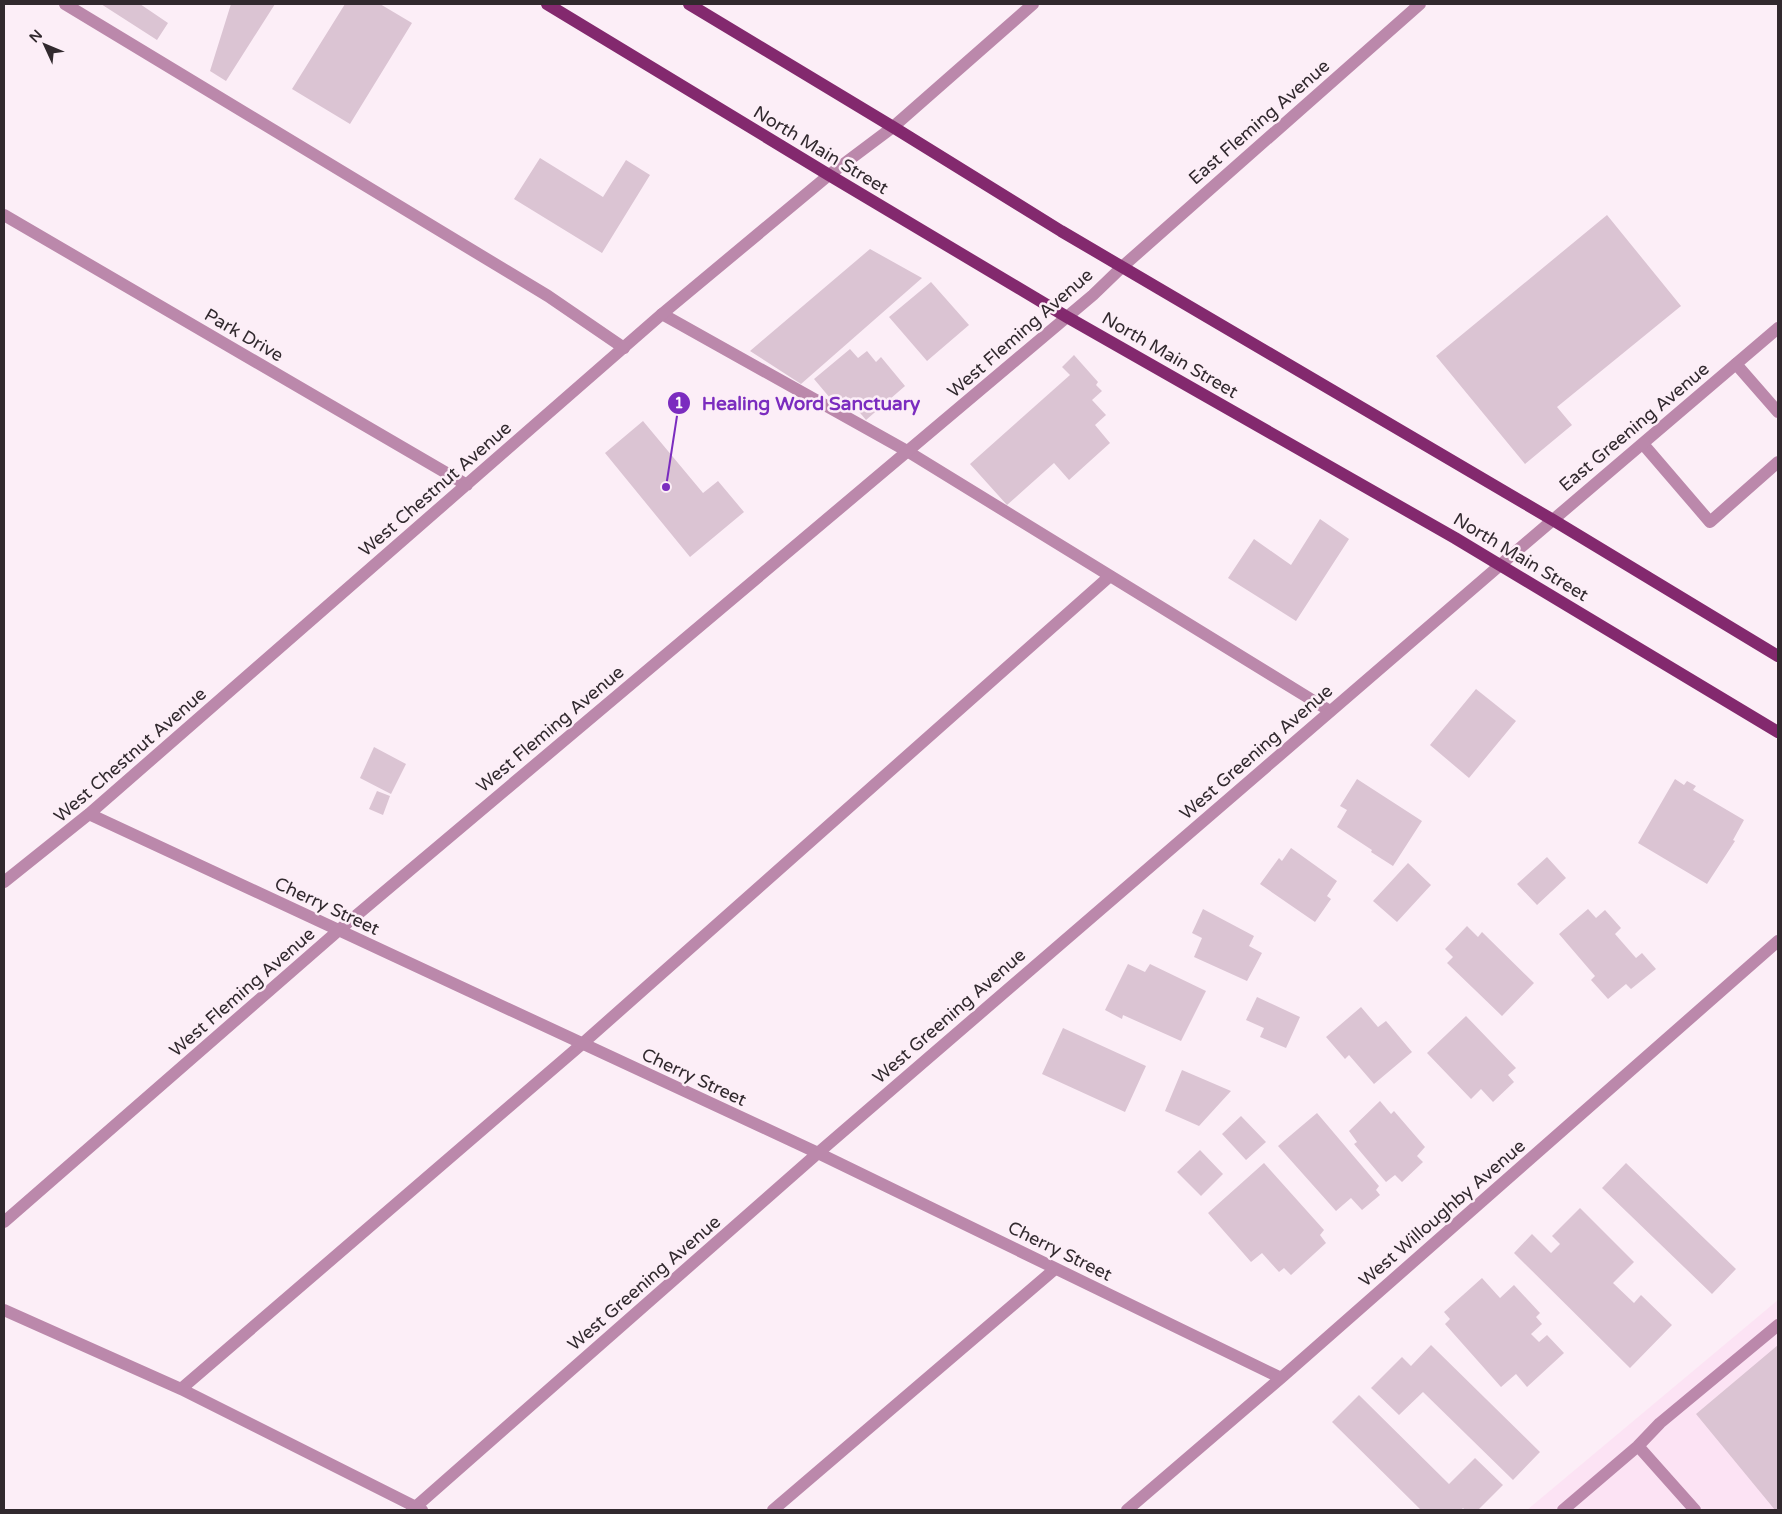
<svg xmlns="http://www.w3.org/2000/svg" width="1782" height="1514" viewBox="0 0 1782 1514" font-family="'Varela Round',sans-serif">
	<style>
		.built { fill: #fce3f4 }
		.building { fill: #dbc4d3 }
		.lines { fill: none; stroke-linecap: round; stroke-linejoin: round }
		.lane { stroke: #bb88ab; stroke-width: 12 }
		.street { stroke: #bb88ab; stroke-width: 12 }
		.primary { stroke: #83296e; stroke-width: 12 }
		.labels { text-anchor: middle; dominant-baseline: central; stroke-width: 5; stroke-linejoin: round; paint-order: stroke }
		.street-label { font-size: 18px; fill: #31292e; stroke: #fceef7 }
		.leader { fill: none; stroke: #7b2cbf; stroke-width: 2 }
		.callout-dot { fill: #7b2cbf; stroke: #fceef7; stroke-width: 2 }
		.mark-label { font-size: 15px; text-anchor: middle; font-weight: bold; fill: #fff }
		.callout-label { font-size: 19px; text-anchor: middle; font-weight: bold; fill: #7b2cbf; stroke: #fceef7; stroke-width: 5; stroke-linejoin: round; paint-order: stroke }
	</style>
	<rect width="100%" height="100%" fill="#fceef7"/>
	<path class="built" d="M 1778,1300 L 1778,1510 L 1527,1510 Z"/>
	<path class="building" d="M 101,4 L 140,4 L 168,23 L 157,40 Z
		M 231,4 L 275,4 L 226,81 L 210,71 Z
		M 345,4 L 380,4 L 412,23 L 350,124 L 292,89 Z
		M 540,158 L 603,197 L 626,160 L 650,175 L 602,253 L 514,199 Z
		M 1607,215 L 1681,306 L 1557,407 L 1572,425 L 1525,464 L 1436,356 Z
		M 870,249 L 922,278 L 801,384 L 750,351 Z
		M 931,282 L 969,325 L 927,361 L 889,317 Z
		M 850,349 L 858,358 L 867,351 L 876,362 L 881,357 L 905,386 L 866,420 L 846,396 L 836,405 L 814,379 Z
		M 1074,355 L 1098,382 L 1096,385 L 1102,391 L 1092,400 L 1106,415 L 1095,425 L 1110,443 L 1069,480 L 1054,463 L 1007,505 L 970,464 L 1070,375 L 1062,367 Z
		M 643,421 L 703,493 L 718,481 L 744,512 L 690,557 L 605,453 Z
		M 1320,519 L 1349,539 L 1296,621 L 1228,578 L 1254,539 L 1291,565 Z
		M 1476,689 L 1516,721 L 1469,778 L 1430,745 Z
		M 374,747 L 406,764 L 391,794 L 360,778 Z
		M 1357,779 L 1422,821 L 1393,866 L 1371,852 L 1372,850 L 1337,827 L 1347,810 L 1340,806 Z
		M 1675,779 L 1684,785 L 1687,781 L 1696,786 L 1693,790 L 1744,820 L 1733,840 L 1735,841 L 1707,884 L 1638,843 Z
		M 377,791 L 390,796 L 383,815 L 369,809 Z
		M 1291,848 L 1337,881 L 1327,896 L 1331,899 L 1315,922 L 1260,884 L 1279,858 L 1282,861 Z
		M 1547,857 L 1566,878 L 1537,905 L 1517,884 Z
		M 1408,863 L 1431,885 L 1397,922 L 1373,901 Z
		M 1203,909 L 1254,936 L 1249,946 L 1262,953 L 1247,981 L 1194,957 L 1202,938 L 1192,933 Z
		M 1588,909 L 1596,918 L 1605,910 L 1621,928 L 1615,934 L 1636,958 L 1642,953 L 1656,969 L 1631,989 L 1626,984 L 1608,999 L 1591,980 L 1595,976 L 1559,934 Z
		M 1467,926 L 1478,937 L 1482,932 L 1534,983 L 1502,1016 L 1447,963 L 1453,957 L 1445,949 Z
		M 1128,964 L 1145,972 L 1150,964 L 1206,991 L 1181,1041 L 1123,1015 L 1122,1019 L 1105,1010 Z
		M 1257,997 L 1300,1017 L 1286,1048 L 1260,1037 L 1264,1028 L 1246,1020 Z
		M 1361,1007 L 1378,1027 L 1386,1021 L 1412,1052 L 1374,1084 L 1349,1055 L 1345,1059 L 1326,1037 Z
		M 1466,1016 L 1516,1068 L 1508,1075 L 1514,1082 L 1493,1102 L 1481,1089 L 1471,1099 L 1427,1053 Z
		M 1063,1028 L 1146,1066 L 1125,1112 L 1042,1074 Z
		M 1182,1070 L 1231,1091 L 1199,1126 L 1165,1111 Z
		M 1380,1101 L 1391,1114 L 1394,1111 L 1425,1147 L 1417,1156 L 1423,1162 L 1402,1182 L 1395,1175 L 1386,1182 L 1354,1144 L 1357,1142 L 1349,1131 Z
		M 1317,1113 L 1379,1186 L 1376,1190 L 1380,1195 L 1362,1210 L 1351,1198 L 1336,1211 L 1278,1146 Z
		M 1241,1116 L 1266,1142 L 1246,1160 L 1222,1134 Z
		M 1200,1150 L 1223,1174 L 1201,1196 L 1177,1172 Z
		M 1264,1163 L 1324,1230 L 1320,1235 L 1326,1243 L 1291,1275 L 1284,1268 L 1279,1272 L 1262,1253 L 1251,1262 L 1208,1213 Z
		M 1626,1163 L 1736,1269 L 1712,1294 L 1602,1188 Z
		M 1580,1208 L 1634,1262 L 1613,1283 L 1634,1303 L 1641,1295 L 1672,1325 L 1630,1368 L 1514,1253 L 1532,1234 L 1551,1253 L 1560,1244 L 1552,1236 Z
		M 1482,1278 L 1500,1298 L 1514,1285 L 1540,1313 L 1536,1317 L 1542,1324 L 1531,1334 L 1539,1342 L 1547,1335 L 1564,1353 L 1527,1387 L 1516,1374 L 1501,1387 L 1445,1324 L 1450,1319 L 1444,1312 Z
		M 1431,1345 L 1540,1452 L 1513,1480 L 1423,1392 L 1399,1415 L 1371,1388 L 1402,1357 L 1411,1366 Z
		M 1778,1345 L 1778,1510 L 1775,1510 L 1696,1414 Z
		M 1359,1395 L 1449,1484 L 1475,1458 L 1503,1485 L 1478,1510 L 1465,1510 L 1463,1508 L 1461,1510 L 1421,1510 L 1332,1422 Z"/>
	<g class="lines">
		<path class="lane" d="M 65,4 L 548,296 L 624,348
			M 662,314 L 907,451 L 1330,711
			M 1736,364 L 1778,412
			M 1643,444 L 1710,522 L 1778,462
			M 4,1310 L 181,1389
			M 1638,1446 L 1660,1423 L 1778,1325
			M 422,1510 L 181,1389 L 582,1044 L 1110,576
			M 773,1510 L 1055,1269
			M 1563,1510 L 1638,1446 L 1695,1510"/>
		<path class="street" d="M 4,215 L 467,485
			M 89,814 L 818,1153 L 1281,1378
			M 4,882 L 89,814 L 662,314 L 829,175 L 893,127 L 1033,4
			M 4,1222 L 339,930 L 1093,295 L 1122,267 L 1420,4
			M 412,1510 L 818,1153 L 1513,554 L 1778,328
			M 1127,1510 L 1281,1378 L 1778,941"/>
		<path class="primary" d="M 547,4 L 829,175 L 1067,317 L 1455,538 L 1778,732
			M 689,4 L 893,127 L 1061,231 L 1553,520 L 1778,656"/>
	</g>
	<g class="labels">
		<g class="street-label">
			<text transform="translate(1259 122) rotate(-41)">East Fleming Avenue</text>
			<text transform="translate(821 150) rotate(31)">North Main Street</text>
			<text transform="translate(1020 333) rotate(-41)">West Fleming Avenue</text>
			<text transform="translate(244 335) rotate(30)">Park Drive</text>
			<text transform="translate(1170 355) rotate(30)">North Main Street</text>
			<text transform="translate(1634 427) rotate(-40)">East Greening Avenue</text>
			<text transform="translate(435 489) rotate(-41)">West Chestnut Avenue</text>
			<text transform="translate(1521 557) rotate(31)">North Main Street</text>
			<text transform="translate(550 729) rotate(-40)">West Fleming Avenue</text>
			<text transform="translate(1256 752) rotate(-41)">West Greening Avenue</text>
			<text transform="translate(130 755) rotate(-41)">West Chestnut Avenue</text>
			<text transform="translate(327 906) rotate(25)">Cherry Street</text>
			<text transform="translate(242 992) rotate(-41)">West Fleming Avenue</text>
			<text transform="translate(949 1016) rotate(-41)">West Greening Avenue</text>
			<text transform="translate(694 1077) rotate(25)">Cherry Street</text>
			<text transform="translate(1442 1213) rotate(-41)">West Willoughby Avenue</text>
			<text transform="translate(1060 1251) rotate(26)">Cherry Street</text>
			<text transform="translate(644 1283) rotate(-41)">West Greening Avenue</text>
		</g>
	</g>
	<path class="leader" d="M666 487L679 403"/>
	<g class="callout-dot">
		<circle cx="666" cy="487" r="5"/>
		<circle cx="679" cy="403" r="12"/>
	</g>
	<g class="mark-label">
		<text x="679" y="408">1</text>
	</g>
	<g class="callout-label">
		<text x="811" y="410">Healing Word Sanctuary</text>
	</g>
	<rect width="1782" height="1514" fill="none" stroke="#31292e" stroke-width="10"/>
	<g transform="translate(45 45) rotate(314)" stroke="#fceef7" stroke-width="4" paint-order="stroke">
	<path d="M0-4L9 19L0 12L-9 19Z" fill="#31292e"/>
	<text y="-8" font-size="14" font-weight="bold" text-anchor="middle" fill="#31292e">N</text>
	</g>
</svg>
